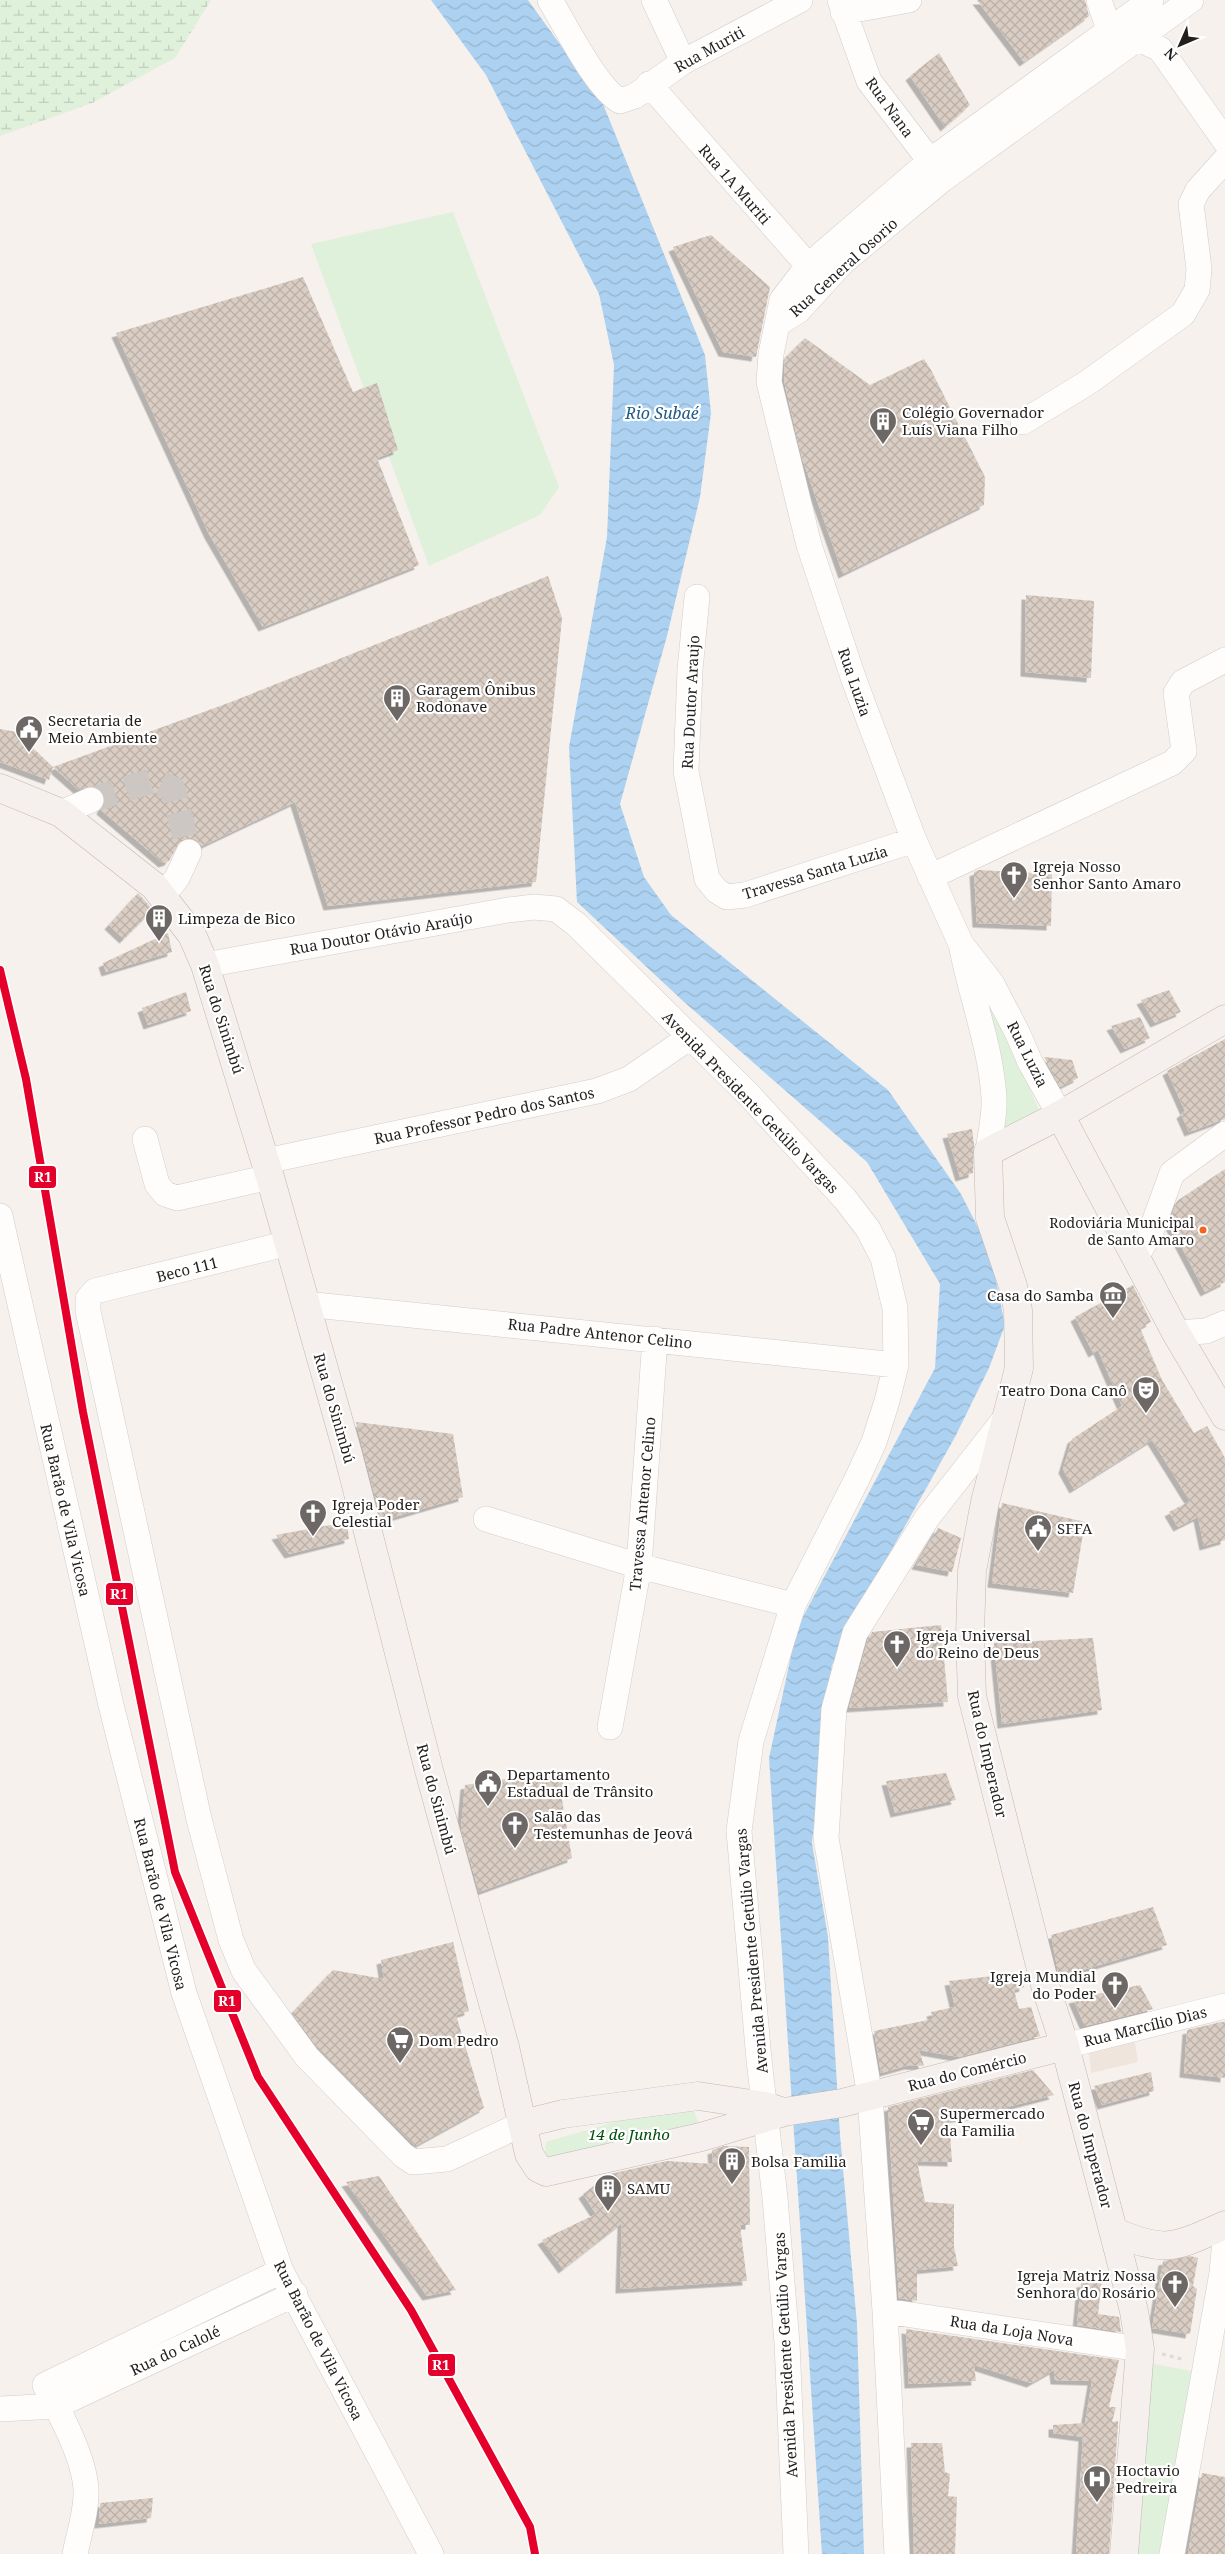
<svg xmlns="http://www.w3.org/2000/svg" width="1225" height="2554" viewBox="0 0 1225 2554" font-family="'Noto Serif',serif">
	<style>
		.built { fill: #f0e5dc }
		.green { fill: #dff0db }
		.wetland { fill: url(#wetland-marsh) }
		.water { fill: url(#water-waves) }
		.building { fill: url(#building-cross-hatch); filter: url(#shadow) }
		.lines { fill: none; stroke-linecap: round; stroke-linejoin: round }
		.minor-tunnel { stroke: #ccc7c3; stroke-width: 25; stroke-dasharray: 25 12; stroke-linecap: butt }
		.minor-casing { stroke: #d1cdc9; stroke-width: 26 }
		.major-casing { stroke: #c2b8b0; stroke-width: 29 }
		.path { stroke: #dcdbd9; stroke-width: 3; stroke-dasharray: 4 4; stroke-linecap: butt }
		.minor { stroke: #fefdfc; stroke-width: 25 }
		.major { stroke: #f5f0ed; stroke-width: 28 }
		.rail-1-casing { stroke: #fff; stroke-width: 11 }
		.rail-1 { stroke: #e4002b; stroke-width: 8 }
		.bus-dot { fill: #f26522; stroke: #fff; stroke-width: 2 }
		.labels { text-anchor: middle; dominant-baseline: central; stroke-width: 4.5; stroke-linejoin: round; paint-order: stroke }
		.bus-label { font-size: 14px; fill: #231f1d; stroke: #fff; text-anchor: end }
		.street-label { font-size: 15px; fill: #231f1d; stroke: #fff }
		.poi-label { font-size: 15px; fill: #231f1d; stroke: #fff; text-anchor: start }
		.park-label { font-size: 15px; font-style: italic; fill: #024f0d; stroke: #fff }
		.water-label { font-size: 16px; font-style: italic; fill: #215b88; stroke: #fff }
		.line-badge { stroke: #fff; stroke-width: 2 }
		.badge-label { font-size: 14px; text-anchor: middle; font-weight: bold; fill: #fff }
	</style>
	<defs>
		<pattern id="wetland-marsh" width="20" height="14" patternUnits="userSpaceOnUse" patternTransform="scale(1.25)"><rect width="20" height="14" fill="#dff0db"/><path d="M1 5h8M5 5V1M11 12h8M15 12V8" fill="none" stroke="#bfcdbc"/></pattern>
		<pattern id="water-waves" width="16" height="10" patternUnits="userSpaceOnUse" patternTransform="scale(1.25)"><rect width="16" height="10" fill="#add2f1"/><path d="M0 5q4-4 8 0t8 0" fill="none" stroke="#95b4ce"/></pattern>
		<pattern id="building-cross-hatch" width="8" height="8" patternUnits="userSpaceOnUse" patternTransform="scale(1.25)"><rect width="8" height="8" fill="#dacdc3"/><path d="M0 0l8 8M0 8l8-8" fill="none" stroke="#bbb0a7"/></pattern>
		<filter id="shadow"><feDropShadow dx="-4.5" dy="4.5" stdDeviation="0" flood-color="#0004"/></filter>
	</defs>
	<rect width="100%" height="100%" fill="#f6f1ed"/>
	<path class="built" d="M 1134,2037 L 1138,2062 L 1091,2073 L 1088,2045 Z"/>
	<path class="green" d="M 453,212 L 559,487 L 540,515 L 429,566 L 311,244 Z
		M 983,977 L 1039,1110 L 1005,1131 L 1003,1073 L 974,994 Z
		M 693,2108 L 701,2131 L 552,2159 L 545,2155 L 546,2142 L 625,2119 Z
		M 1149,2363 L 1196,2372 L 1167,2554 L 1133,2554 Z"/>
	<path class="wetland" d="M 0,0 L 211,0 L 175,58 L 92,103 L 0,136 Z"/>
	<path class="water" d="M 431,0 L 528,0 L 603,104 L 705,355 L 711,413 L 700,497 L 667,636 L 620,804 L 644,877 L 671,915 L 888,1090 L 961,1194 L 990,1251 L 1005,1325 L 989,1368 L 955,1437 L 877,1576 L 832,1665 L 812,1843 L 828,1937 L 840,2135 L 857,2324 L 864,2554 L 822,2554 L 769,1758 L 797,1628 L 935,1368 L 940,1284 L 867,1162 L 683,1001 L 577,902 L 569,747 L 607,537 L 614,365 L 599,294 L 486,75 Z"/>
	<path class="building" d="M 977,0 L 1085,0 L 1089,16 L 1024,62 Z
		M 939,53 L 970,105 L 945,127 L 910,76 Z
		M 711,235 L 770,287 L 756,357 L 723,352 L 673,247 Z
		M 303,277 L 353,392 L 377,383 L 398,450 L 377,458 L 419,565 L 263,627 L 209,534 L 116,333 Z
		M 805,338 L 870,385 L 924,359 L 931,370 L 985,477 L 984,505 L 843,574 L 802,458 L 784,381 L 785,358 Z
		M 548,576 L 562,618 L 536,882 L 328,906 L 295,802 L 202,846 L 195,839 L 181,840 L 169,861 L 163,863 L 101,810 L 105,801 L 100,789 L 92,786 L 79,790 L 53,767 L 231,702 Z
		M 1026,595 L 1094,601 L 1091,678 L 1025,672 Z
		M 0,729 L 16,732 L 53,767 L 49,780 L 0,762 Z
		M 979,870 L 1052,874 L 1051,926 L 977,923 L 974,872 Z
		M 138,893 L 153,910 L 124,939 L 109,925 Z
		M 168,933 L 172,952 L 106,972 L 103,963 Z
		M 1169,990 L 1181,1012 L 1155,1023 L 1141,1000 Z
		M 186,992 L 191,1011 L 148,1025 L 142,1008 Z
		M 1140,1017 L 1150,1038 L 1125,1049 L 1111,1026 Z
		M 1225,1039 L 1225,1119 L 1189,1132 L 1181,1114 L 1185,1111 L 1167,1071 Z
		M 1044,1057 L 1072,1060 L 1078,1078 L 1060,1087 Z
		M 972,1129 L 974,1145 L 973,1173 L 960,1177 L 947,1134 Z
		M 1225,1169 L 1225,1282 L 1205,1292 L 1169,1223 L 1177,1201 Z
		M 1133,1285 L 1151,1322 L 1140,1328 L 1162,1380 L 1194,1433 L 1207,1426 L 1225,1458 L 1225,1540 L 1204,1546 L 1198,1517 L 1178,1527 L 1169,1512 L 1190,1501 L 1152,1440 L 1074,1489 L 1063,1469 L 1072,1439 L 1122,1406 L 1098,1350 L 1093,1353 L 1075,1317 Z
		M 356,1422 L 453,1434 L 463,1497 L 381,1521 Z
		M 1002,1503 L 1085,1522 L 1073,1593 L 992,1583 Z
		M 347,1522 L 349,1539 L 289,1554 L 276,1535 Z
		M 938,1528 L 961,1538 L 952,1572 L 916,1565 Z
		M 941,1625 L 948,1702 L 849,1708 L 868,1639 L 872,1632 Z
		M 1093,1638 L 1102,1710 L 1002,1724 L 994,1643 Z
		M 560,1771 L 565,1793 L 561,1794 L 572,1858 L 479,1892 L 461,1829 L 465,1785 Z
		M 946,1773 L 956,1800 L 895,1813 L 886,1781 Z
		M 1153,1907 L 1167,1945 L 1059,1977 L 1051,1935 Z
		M 453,1942 L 469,2011 L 456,2015 L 484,2108 L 415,2146 L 318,2048 L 292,2013 L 333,1970 L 384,1979 L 381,1960 Z
		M 1020,1973 L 1024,1987 L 1014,1990 L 1019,2009 L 1031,2007 L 1040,2036 L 959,2057 L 919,2050 L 924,2066 L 909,2065 L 881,2073 L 874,2031 L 933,2019 L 931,2012 L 955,2007 L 949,1981 Z
		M 1140,1985 L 1153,2009 L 1085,2026 L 1073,1999 Z
		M 1221,2022 L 1225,2022 L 1225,2078 L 1184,2073 L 1187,2030 Z
		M 1033,2070 L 1054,2095 L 972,2116 L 949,2119 L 952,2162 L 917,2161 L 925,2202 L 954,2204 L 954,2247 L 958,2266 L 917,2270 L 917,2301 L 899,2298 L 888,2107 Z
		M 1151,2072 L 1154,2091 L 1102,2105 L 1094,2086 Z
		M 724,2146 L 749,2147 L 750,2225 L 740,2225 L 747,2281 L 620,2289 L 622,2223 L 563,2269 L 542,2240 L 596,2214 L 583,2194 L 610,2174 L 667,2161 L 713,2164 L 712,2150 Z
		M 379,2176 L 456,2290 L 427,2296 L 346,2182 Z
		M 1190,2256 L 1198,2258 L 1193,2286 L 1197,2289 L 1190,2334 L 1152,2328 L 1163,2261 Z
		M 1102,2280 L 1098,2314 L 1119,2317 L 1121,2332 L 1077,2325 L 1081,2283 Z
		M 906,2329 L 1119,2360 L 1109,2407 L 1116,2407 L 1112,2422 L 1118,2421 L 1118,2424 L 1109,2554 L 1076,2554 L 1083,2437 L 1053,2433 L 1053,2425 L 1085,2423 L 1092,2381 L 1055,2380 L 1054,2370 L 1031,2383 L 974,2365 L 976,2381 L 909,2384 Z
		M 911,2443 L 942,2443 L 945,2472 L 950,2474 L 948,2496 L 957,2497 L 955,2554 L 914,2554 Z
		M 1202,2473 L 1225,2477 L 1225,2554 L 1188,2554 Z
		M 153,2498 L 151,2518 L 99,2524 L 100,2503 Z"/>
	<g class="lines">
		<path class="minor-tunnel" d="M 91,800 L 154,780 L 173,789 L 189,852"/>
		<g class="minor-casing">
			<path id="minor" d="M 550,0 C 565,25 597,89 620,101 L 635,96 L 683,62 L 800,0
				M 654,0 L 683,62
				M 840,0 L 869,81 L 940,174
				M 1099,0 L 1105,18 L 1112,27 L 1160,49 L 1225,141
				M 843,12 L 909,0
				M 649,84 L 819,278
				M 777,324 L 798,311 L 843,262 L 943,179 L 1191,0
				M 1023,422 L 1087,383 L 1183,314 L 1197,290 L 1199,269 L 1191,204 L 1198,190 L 1225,160
				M 697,597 L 690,670 L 686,771 L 707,879 L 717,891 L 727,897 L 745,895 L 914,840
				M 61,813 L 91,800
				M 930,877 L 1172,763 L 1184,751 L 1176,693 L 1183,682 L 1225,660
				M 162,897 L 177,878 L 189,852
				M 962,949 C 972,999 991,1048 994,1098 C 995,1116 990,1135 988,1152
				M 205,965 L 508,910 L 534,907 L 556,909 L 576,924 L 749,1095 L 845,1199 L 868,1229 L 883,1258 L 895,1308 L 896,1365 L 887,1401 L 874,1442 L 857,1479 L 793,1605 L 751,1741 L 739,1831 L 759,2060 L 775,2198 L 787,2343 L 796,2554
				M 1060,1115 L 1030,1062 L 1018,1034 L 992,984 L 961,944 L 914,840 L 854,680 L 809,545 L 769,382 L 771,354 L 782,300 L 808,266 L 930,161 L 1151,0
				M 145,1139 L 157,1184 L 165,1194 L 177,1198 L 270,1177
				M 266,1161 L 597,1091 L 629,1079 L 690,1037
				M 0,1216 L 111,1705 L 184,1993 L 281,2271 L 431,2554
				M 289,1243 L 95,1291 L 88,1299 L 88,1311 L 199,1819 L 231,1940 L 244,1971 L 307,2057 L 403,2155 L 413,2162 L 447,2159 L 522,2124
				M 1137,1256 L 1151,1231 L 1172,1173 L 1225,1134
				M 305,1304 L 896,1365
				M 1176,1333 L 1206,1331 L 1225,1323
				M 486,1519 L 639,1566 L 793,1605
				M 610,1727 L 639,1566 L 655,1339
				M 1065,2046 L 1225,2006
				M 885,2311 L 1140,2349
				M 0,2409 L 56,2406 L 295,2294
				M 75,2554 C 79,2533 87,2511 86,2489 C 84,2457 60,2413 45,2385 L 281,2271
				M 897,2554 L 885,2311 L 870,2096 L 826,1838 L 834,1709 L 855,1633 L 927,1518 L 1007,1416
				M 1172,2554 L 1222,2273 L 1225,2241"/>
		</g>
		<g class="major-casing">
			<path id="major" d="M 0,788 L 61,813 L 154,886 L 192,935 L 205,965 L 270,1177 L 348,1454 L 430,1774 L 505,2047 L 529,2154 L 538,2168 L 546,2172 L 701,2137 L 784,2112 L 842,2103 L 1065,2046
				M 1060,1115 L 1176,1333 L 1225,1416
				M 522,2124 L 563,2114 L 698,2096 L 765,2106 L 784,2112
				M 1115,2232 C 1167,2254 1175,2247 1225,2225
				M 1124,2554 L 1140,2349 L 1134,2311 L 1065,2046 L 1045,1985 L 972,1696 L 970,1634 L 972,1571 L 985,1502 L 1019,1368 L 1018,1310 L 1013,1286 L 990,1218 L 988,1152 L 1060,1115 L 1225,1019"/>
		</g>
		<path class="path" d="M 1162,2354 L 1185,2360"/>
		<use href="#minor" class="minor"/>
		<use href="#major" class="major"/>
		<g class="rail-1-casing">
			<path id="rail-1" d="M 0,970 L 26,1079 L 83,1412 L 175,1872 L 258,2077 L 411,2310 L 530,2527 L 535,2554"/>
		</g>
		<use href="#rail-1" class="rail-1"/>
	</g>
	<defs>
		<g id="building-pin" transform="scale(1.4375)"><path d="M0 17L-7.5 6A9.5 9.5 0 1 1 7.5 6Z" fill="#6d6866" stroke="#fff"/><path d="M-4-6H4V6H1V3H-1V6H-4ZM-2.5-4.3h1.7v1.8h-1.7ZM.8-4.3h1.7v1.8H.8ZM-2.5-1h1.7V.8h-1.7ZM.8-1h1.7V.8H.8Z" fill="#fff"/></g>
		<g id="civic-pin" transform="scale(1.4375)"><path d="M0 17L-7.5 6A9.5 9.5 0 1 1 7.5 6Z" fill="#6d6866" stroke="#fff"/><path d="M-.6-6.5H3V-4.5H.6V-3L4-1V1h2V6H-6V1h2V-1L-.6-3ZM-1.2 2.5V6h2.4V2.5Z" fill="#fff"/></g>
		<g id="church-pin" transform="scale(1.4375)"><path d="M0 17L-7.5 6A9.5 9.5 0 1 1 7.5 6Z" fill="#6d6866" stroke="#fff"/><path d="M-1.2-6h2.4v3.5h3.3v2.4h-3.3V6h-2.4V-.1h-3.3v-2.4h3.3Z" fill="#fff"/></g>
		<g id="museum-pin" transform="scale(1.4375)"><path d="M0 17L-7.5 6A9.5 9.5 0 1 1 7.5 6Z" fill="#6d6866" stroke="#fff"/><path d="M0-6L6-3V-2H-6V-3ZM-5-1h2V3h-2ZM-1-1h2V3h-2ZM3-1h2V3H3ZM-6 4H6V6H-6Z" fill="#fff"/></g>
		<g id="theatre-pin" transform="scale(1.4375)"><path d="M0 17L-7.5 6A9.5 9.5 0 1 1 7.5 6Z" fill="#6d6866" stroke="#fff"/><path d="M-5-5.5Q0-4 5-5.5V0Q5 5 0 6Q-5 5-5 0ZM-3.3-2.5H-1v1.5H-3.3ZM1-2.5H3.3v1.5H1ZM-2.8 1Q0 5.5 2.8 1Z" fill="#fff"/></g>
		<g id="supermarket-pin" transform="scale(1.4375)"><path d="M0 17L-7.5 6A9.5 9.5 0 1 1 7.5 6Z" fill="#6d6866" stroke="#fff"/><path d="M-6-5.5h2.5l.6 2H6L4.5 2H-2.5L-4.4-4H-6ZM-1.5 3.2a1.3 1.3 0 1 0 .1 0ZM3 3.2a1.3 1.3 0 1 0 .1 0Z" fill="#fff"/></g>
		<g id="hospital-pin" transform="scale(1.4375)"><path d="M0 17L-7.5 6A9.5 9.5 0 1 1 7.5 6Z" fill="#6d6866" stroke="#fff"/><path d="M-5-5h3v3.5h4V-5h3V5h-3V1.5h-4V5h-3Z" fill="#fff"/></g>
	</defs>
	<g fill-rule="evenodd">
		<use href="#building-pin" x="883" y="421"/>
		<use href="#building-pin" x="397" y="698"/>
		<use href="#civic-pin" x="29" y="729"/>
		<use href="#church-pin" x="1014" y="875"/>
		<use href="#building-pin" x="159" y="918"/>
		<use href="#museum-pin" x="1113" y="1295"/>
		<use href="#theatre-pin" x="1146" y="1390"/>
		<use href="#church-pin" x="313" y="1513"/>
		<use href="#civic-pin" x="1038" y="1528"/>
		<use href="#church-pin" x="897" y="1644"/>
		<use href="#civic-pin" x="488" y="1783"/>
		<use href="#church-pin" x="515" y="1825"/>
		<use href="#church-pin" x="1115" y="1985"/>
		<use href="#supermarket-pin" x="400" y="2040"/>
		<use href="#supermarket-pin" x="921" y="2122"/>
		<use href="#building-pin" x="732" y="2161"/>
		<use href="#building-pin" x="608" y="2188"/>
		<use href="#church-pin" x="1175" y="2284"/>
		<use href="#hospital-pin" x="1097" y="2479"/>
	</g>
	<circle class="bus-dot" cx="1203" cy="1230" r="4.5"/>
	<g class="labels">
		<g class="bus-label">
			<text x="1194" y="1222">Rodoviária Municipal<tspan x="1194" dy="17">de Santo Amaro</tspan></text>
		</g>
		<g class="street-label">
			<text transform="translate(709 49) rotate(-29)">Rua Muriti</text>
			<text transform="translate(890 107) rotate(54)">Rua Nana</text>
			<text transform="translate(735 184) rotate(49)">Rua 1A Muriti</text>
			<text transform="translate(843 267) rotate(-42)">Rua General Osorio</text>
			<text transform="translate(855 682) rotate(71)">Rua Luzia</text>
			<text transform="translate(690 702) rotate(-87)">Rua Doutor Araujo</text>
			<text transform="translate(815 872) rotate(-17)">Travessa Santa Luzia</text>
			<text transform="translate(381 933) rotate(-10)">Rua Doutor Otávio Araújo</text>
			<text transform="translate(222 1019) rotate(72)">Rua do Sinimbú</text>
			<text transform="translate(1028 1054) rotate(63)">Rua Luzia</text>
			<text transform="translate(751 1102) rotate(46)">Avenida Presidente Getúlio Vargas</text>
			<text transform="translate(484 1115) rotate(-12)">Rua Professor Pedro dos Santos</text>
			<text transform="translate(187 1269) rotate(-14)">Beco 111</text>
			<text transform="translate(600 1333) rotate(6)">Rua Padre Antenor Celino</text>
			<text transform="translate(335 1408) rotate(74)">Rua do Sinimbú</text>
			<text transform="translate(642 1504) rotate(-85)">Travessa Antenor Celino</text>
			<text transform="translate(66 1510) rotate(77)">Rua Barão de Vila Vicosa</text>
			<text transform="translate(988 1754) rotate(77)">Rua do Imperador</text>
			<text transform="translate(437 1799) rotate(75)">Rua do Sinimbú</text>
			<text transform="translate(161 1904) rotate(76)">Rua Barão de Vila Vicosa</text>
			<text transform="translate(751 1951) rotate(-95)">Avenida Presidente Getúlio Vargas</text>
			<text transform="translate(1145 2026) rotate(-14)">Rua Marcílio Dias</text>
			<text transform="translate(967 2071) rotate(-14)">Rua do Comércio</text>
			<text transform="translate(1091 2145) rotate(75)">Rua do Imperador</text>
			<text transform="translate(1012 2330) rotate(9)">Rua da Loja Nova</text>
			<text transform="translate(319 2340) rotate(63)">Rua Barão de Vila Vicosa</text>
			<text transform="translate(175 2350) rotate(-25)">Rua do Calolé</text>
			<text transform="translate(785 2355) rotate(-93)">Avenida Presidente Getúlio Vargas</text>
		</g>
		<g class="poi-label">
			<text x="902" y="412">Colégio Governador<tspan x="902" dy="17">Luís Viana Filho</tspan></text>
			<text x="416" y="689">Garagem Ônibus<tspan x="416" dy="17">Rodonave</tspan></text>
			<text x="48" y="720">Secretaria de<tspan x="48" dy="17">Meio Ambiente</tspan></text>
			<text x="1033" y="866">Igreja Nosso<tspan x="1033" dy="17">Senhor Santo Amaro</tspan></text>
			<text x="178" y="918">Limpeza de Bico</text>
			<text x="1094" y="1295" text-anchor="end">Casa do Samba</text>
			<text x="1127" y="1390" text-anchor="end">Teatro Dona Canô</text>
			<text x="332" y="1504">Igreja Poder<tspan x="332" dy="17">Celestial</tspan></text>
			<text x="1057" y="1528">SFFA</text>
			<text x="916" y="1635">Igreja Universal<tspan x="916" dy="17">do Reino de Deus</tspan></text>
			<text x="507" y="1774">Departamento<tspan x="507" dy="17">Estadual de Trânsito</tspan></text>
			<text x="534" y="1816">Salão das<tspan x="534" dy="17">Testemunhas de Jeová</tspan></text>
			<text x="1096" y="1976" text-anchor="end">Igreja Mundial<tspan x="1096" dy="17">do Poder</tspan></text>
			<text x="419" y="2040">Dom Pedro</text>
			<text x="940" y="2113">Supermercado<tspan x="940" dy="17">da Familia</tspan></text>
			<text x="751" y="2161">Bolsa Familia</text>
			<text x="627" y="2188">SAMU</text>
			<text x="1156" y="2275" text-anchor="end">Igreja Matriz Nossa<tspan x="1156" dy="17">Senhora do Rosário</tspan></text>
			<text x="1116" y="2470">Hoctavio<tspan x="1116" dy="17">Pedreira</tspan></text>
		</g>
		<g class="park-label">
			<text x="629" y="2134">14 de Junho</text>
		</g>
		<g class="water-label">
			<text x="662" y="413">Rio Subaé</text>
		</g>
	</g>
	<g class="line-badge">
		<rect x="28" y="1165" width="29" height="24" rx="5" fill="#e4002b"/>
		<rect x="105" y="1582" width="29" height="24" rx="5" fill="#e4002b"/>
		<rect x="213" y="1989" width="29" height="24" rx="5" fill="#e4002b"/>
		<rect x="427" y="2353" width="29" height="24" rx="5" fill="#e4002b"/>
	</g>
	<g class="badge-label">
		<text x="43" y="1182">R1</text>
		<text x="119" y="1599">R1</text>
		<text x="227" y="2006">R1</text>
		<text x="441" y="2370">R1</text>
	</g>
	<g transform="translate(1180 45) rotate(225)" stroke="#ffffff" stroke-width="4" paint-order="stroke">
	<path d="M0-4L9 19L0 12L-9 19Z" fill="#231f1d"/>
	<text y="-8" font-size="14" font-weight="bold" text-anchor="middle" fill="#231f1d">N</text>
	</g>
</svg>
